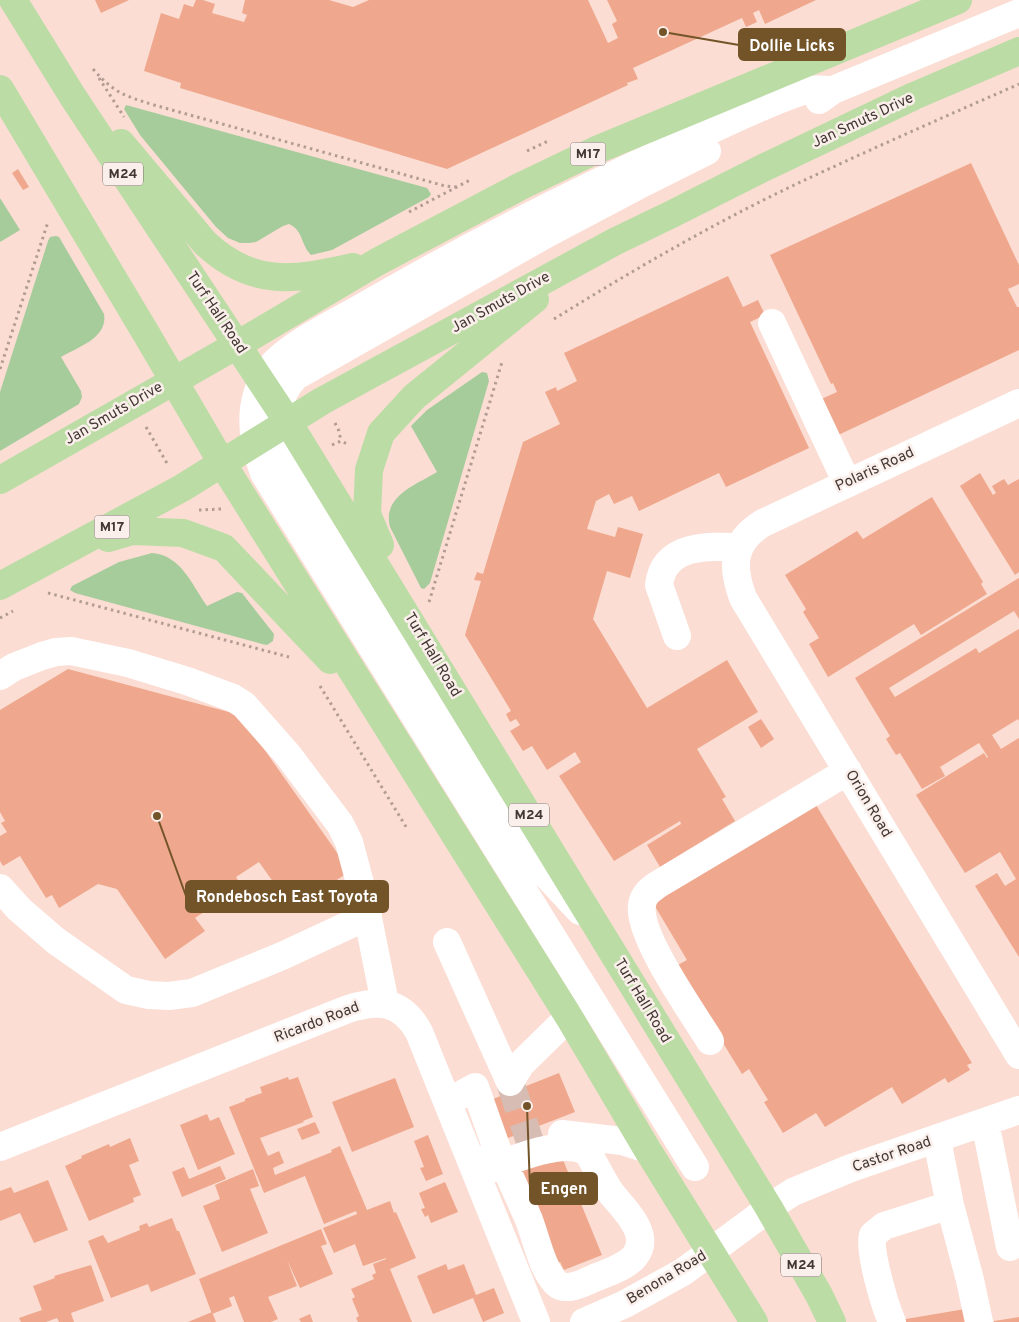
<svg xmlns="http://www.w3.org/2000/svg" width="1019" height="1322" viewBox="0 0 1019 1322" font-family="Overpass,sans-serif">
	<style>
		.green { fill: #a6cc9c }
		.building { fill: #efa88d }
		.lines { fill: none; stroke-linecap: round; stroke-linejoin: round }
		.minor-tunnel { stroke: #d6bcb3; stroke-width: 28; stroke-dasharray: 28 14; stroke-linecap: butt }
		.path { stroke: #b29c94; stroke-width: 3; stroke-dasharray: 2.5 4; stroke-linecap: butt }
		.minor { stroke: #fff; stroke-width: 28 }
		.major { stroke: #bcdca6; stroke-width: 28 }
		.labels { text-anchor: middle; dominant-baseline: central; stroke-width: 5; stroke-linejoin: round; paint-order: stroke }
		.shield { fill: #fbefeb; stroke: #7a6e6a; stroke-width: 1 }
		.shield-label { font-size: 14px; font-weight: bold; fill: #423732 }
		.street-label { font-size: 15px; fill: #423732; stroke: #fbefeb }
		.leader { fill: none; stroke: #735429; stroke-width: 2 }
		.callout-dot { fill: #735429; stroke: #fbefeb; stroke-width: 2 }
		.callout { fill: #735429; stroke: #735429; stroke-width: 2 }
		.callout-label { font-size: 16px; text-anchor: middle; font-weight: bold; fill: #fff }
	</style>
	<rect width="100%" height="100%" fill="#fbddd3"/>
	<path class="green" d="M 126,105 L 427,188 L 431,194 L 429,197 L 332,250 L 311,255 C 301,245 303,230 289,224 L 283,226 L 256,242 L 249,243 L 240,243 L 228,238 L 216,227 L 140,135 L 124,109 Z
		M 0,198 L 20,230 L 0,242 Z
		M 56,236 L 59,237 L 104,314 C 108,338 78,347 61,357 L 81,391 L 82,397 L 79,404 L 0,451 L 0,392 L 48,241 L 50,237 Z
		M 482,372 L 487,373 L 489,381 L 430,583 L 424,589 L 421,588 L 390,527 C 382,496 416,485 437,472 L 411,426 L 427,410 Z
		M 152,553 C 181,555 192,585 207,606 L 237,592 L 242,593 L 274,634 L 273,641 L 267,645 L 262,644 L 75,593 L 70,590 L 72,586 L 119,562 Z"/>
	<path class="building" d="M 95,0 L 129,0 L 101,13 Z
		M 196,0 L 203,0 L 215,4 L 212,13 L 244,22 L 247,15 L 242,13 L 245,0 L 329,0 L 353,7 L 369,0 L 588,0 L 608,43 L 618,38 L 612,24 L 617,21 L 607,0 L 816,0 L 765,24 L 759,10 L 753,13 L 757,22 L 746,27 L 742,18 L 633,68 L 638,79 L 627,83 L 628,85 L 447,169 L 180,88 L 181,83 L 144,71 L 161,13 L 179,19 L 184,4 L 193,7 Z
		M 971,163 L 1019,265 L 1019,284 L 1008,289 L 1017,307 L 1019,307 L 1019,350 L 834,437 L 817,401 L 837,392 L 833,383 L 831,384 L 770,255 Z
		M 18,169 L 29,187 L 23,190 L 12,173 Z
		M 728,276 L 743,307 L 758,300 L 765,315 L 750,322 L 809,448 L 726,487 L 719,473 L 639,511 L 632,496 L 614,504 L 609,494 L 596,501 L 587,529 L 615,537 L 618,527 L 643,534 L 630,578 L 607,571 L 593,619 L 647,708 L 727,660 L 758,712 L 697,749 L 726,797 L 722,799 L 735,821 L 660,867 L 647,845 L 681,824 L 680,821 L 614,861 L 559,776 L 581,762 L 575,752 L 547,770 L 532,746 L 523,751 L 510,731 L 520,725 L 516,719 L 510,722 L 506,714 L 511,711 L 465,635 L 481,581 L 474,580 L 477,572 L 483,574 L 523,442 L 560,424 L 545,392 L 556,387 L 557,391 L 577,381 L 564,353 Z
		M 980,473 L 993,495 L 996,493 L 992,486 L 1004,479 L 1008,485 L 1019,479 L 1019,572 L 1015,575 L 960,486 Z
		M 932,497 L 983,582 L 981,584 L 987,594 L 921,635 L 914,624 L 828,677 L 809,644 L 819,638 L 803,612 L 806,609 L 785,575 L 857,531 L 863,539 Z
		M 1019,578 L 1019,619 L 1014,611 L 889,688 L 895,697 L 976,648 L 979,653 L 1019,629 L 1019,721 L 1018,719 L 992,735 L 1001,749 L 1019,738 L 1019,957 L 975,886 L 997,873 L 1005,886 L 1016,879 L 1000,852 L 965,873 L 916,795 L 984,753 L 987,758 L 988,757 L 979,743 L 940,767 L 945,776 L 922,789 L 900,753 L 896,755 L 886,739 L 890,736 L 855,678 Z
		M 68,669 L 240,715 L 350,871 L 328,886 L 334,894 L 312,908 L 307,900 L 293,910 L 259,862 L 236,877 L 242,887 L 195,918 L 205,931 L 165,959 L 117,889 L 98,884 L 59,908 L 52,895 L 46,898 L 20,856 L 3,866 L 0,861 L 0,836 L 7,832 L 1,823 L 5,821 L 0,812 L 0,710 Z
		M 761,719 L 774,739 L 761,748 L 748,727 Z
		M 816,805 L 972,1063 L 967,1065 L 970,1070 L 948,1083 L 945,1078 L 902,1104 L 892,1087 L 825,1127 L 816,1113 L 783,1133 L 764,1102 L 768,1100 L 749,1069 L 742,1074 L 676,966 L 687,960 L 653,903 Z
		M 559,1073 L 575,1112 L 498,1142 L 483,1103 Z
		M 288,1077 L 289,1080 L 298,1077 L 313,1117 L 303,1121 L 304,1122 L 260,1138 L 268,1156 L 279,1151 L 284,1163 L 273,1168 L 275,1175 L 332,1152 L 331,1150 L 340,1146 L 367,1210 L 390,1201 L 394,1213 L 396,1212 L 416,1258 L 390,1269 L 412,1322 L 358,1322 L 356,1318 L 359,1316 L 352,1299 L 355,1297 L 351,1289 L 374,1279 L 372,1275 L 376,1273 L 373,1264 L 386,1259 L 386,1258 L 363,1266 L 355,1244 L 334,1253 L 323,1228 L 357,1214 L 356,1211 L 324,1224 L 305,1176 L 264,1193 L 229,1107 L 245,1101 L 245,1099 L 262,1093 L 260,1087 Z
		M 395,1078 L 414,1127 L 352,1152 L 332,1102 Z
		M 207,1114 L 210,1121 L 219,1117 L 235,1154 L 198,1170 L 180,1125 Z
		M 315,1122 L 320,1133 L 302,1140 L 297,1129 Z
		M 428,1135 L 443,1174 L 426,1181 L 420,1168 L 424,1167 L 414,1141 Z
		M 130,1138 L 139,1161 L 129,1165 L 141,1195 L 133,1198 L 134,1202 L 89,1221 L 65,1166 L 82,1158 L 81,1156 L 109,1144 L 110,1147 Z
		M 561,1155 L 602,1255 L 564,1270 L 560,1262 L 556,1263 L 520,1172 Z
		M 220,1166 L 226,1179 L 182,1197 L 172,1172 L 184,1167 L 189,1179 Z
		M 253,1169 L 259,1186 L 250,1189 L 268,1233 L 222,1252 L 203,1206 L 220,1199 L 215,1185 Z
		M 48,1180 L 68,1230 L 34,1243 L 20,1213 L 0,1221 L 0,1191 L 11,1187 L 14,1193 Z
		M 445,1182 L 458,1212 L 431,1223 L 428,1215 L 425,1217 L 421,1209 L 425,1208 L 419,1193 Z
		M 172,1218 L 177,1231 L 179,1231 L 196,1274 L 151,1292 L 148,1284 L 111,1298 L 88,1241 L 103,1235 L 108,1243 L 140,1230 L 139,1226 L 147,1223 L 149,1227 Z
		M 321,1229 L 327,1244 L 321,1246 L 333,1274 L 300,1288 L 287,1260 L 297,1286 L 268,1297 L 278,1319 L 271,1322 L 244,1322 L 234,1296 L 229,1298 L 232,1306 L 212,1314 L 199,1279 Z
		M 446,1264 L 448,1270 L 464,1264 L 476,1295 L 494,1288 L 504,1313 L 483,1322 L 473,1298 L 433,1314 L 417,1276 Z
		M 91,1265 L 104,1301 L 71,1313 L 74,1322 L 59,1322 L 57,1318 L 46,1322 L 21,1322 L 19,1318 L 42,1310 L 33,1286 L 55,1278 L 54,1276 Z
		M 983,1306 L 986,1322 L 900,1322 L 900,1320 Z
		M 212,1312 L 216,1322 L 188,1322 Z
		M 310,1314 L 313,1322 L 301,1322 L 299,1319 Z
		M 1019,1317 L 1019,1322 L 994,1322 L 994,1321 Z"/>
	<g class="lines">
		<path class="minor-tunnel" d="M 510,1082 L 534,1154"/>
		<path class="path" d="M 93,69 C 114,93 125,96 154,105 L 445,186 L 457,187
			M 99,78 L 124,117
			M 527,151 L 548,141
			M 409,212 L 472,179
			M 554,319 C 630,272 707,227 788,188 C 864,152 942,118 1019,84
			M 0,369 L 48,222
			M 335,423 L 339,431 L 341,441
			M 146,427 L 168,465
			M 332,445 L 341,441 L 349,445
			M 199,510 L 221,509
			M 48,593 L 289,657
			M 429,602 L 502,362
			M 0,618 L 13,611
			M 320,686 L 408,830"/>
		<path class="minor" d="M 819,100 L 833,90 L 1019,13
			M 772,323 L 847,483
			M 1019,403 L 763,523 C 732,542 731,566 743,598 L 1019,1055
			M 677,636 L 659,585 C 664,544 708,546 739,547
			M 0,676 L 14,667 L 42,656 L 56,652 L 71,651 L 128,663 L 187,681 L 233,698 L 244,705 L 288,755 L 340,824 L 349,842 L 364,898 L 385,1003
			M 0,888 L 19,909 L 56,941 L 126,990 L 149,995 L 169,996 L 192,993 L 282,956 L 368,916
			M 580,911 L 538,866 L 447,729 L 292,475 C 288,466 283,458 280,449 C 273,424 277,394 296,376 L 548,233 L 637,186 L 707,151
			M 447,942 L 510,1082
			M 710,1041 C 693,1013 637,935 642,905 C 643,895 650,890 657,885 L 848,771
			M 510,1082 L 521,1064 L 569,1017
			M 448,1102 L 475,1087 L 498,1152 L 473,1166
			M 985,1122 L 1010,1247
			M 562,1134 L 622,1141 L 647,1149
			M 937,1140 L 950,1205 L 970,1280 L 979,1322
			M 0,1147 L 348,1009 C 379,999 402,1001 419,1032 L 536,1322
			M 695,1167 L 264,473 C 251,439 247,403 268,371 C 284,347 335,323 361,308 C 463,249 567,195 674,147 C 716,128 760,105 803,91 C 812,88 824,90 833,90
			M 477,1174 C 502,1164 564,1135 588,1153 C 596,1166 602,1180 611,1193 C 623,1208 652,1234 635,1256 C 625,1268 606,1273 592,1279 C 582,1284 565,1292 556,1283 C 542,1269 536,1238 529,1220 C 521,1201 512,1182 504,1164
			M 584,1322 L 625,1304 L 683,1272 L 779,1201 L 793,1192 L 851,1168 L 1019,1110
			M 892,1322 C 885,1306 868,1250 873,1235 L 884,1226 L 950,1205"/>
		<path class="major" d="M 13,0 L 73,97 L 288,422 L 769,1208 L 819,1295 L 832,1322
			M 0,89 L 147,335 L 222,463 L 569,1017 L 647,1149 L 754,1322
			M 121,143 L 205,243 C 253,288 295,280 353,267
			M 0,480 L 237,345 L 377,262 L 519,187 L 594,151 L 958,0
			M 108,538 L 132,531 L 183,533 L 224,548 L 330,660
			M 380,545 L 367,514 L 369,470 L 381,433 L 414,397 L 535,299
			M 0,586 L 182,488 L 322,401 L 614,242 L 670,215 L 763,168 L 914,96 L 1019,51"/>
	</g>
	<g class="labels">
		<g class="shield">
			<rect x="570.5" y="142.5" width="35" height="23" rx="4"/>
			<rect x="103" y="162.5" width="40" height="23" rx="4"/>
			<rect x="94.5" y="515.5" width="35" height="23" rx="4"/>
			<rect x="509" y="803.5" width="40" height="23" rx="4"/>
			<rect x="781" y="1253.5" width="40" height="23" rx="4"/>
		</g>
		<g class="shield-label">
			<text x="588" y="154">M17</text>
			<text x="123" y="174">M24</text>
			<text x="112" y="527">M17</text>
			<text x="529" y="815">M24</text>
			<text x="801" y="1265">M24</text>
		</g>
		<g class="street-label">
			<text transform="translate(863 121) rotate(-25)">Jan Smuts Drive</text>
			<text transform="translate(501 303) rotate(-29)">Jan Smuts Drive</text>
			<text transform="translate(216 313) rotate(56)">Turf Hall Road</text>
			<text transform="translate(114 414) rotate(-30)">Jan Smuts Drive</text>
			<text transform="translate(875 470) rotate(-25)">Polaris Road</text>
			<text transform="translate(432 655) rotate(59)">Turf Hall Road</text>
			<text transform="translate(868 804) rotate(59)">Orion Road</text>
			<text transform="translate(642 1001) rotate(59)">Turf Hall Road</text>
			<text transform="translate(317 1023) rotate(-21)">Ricardo Road</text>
			<text transform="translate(892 1155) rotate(-19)">Castor Road</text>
			<text transform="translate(667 1278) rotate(-31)">Benona Road</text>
		</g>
	</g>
	<path class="leader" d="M663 32L739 45M157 816L186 896M527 1106L530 1188"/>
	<g class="callout-dot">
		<circle cx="663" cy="32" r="5"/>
		<circle cx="157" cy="816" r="5"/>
		<circle cx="527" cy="1106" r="5"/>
	</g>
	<g class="callout">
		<rect x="739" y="29" width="106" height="31" rx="5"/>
		<rect x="186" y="881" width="202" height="31" rx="5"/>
		<rect x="530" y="1173" width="67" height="31" rx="5"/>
	</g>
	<g class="callout-label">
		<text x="792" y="51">Dollie Licks</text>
		<text x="287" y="902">Rondebosch East Toyota</text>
		<text x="564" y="1194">Engen</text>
	</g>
</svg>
